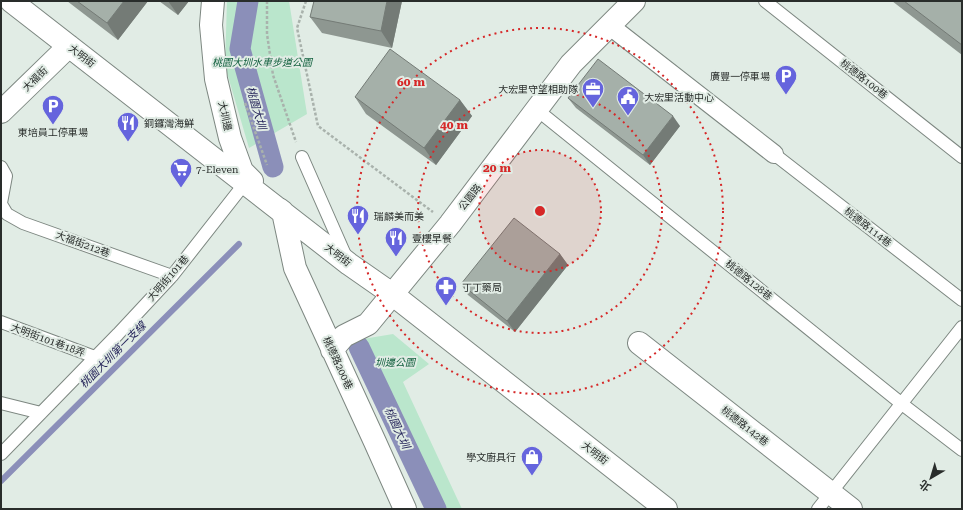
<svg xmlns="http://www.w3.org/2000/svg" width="963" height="510" viewBox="0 0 963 510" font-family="'Roboto Serif','Noto Sans TC',serif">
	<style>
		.green { fill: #bae6cc }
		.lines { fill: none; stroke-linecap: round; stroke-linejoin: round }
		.stream { stroke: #8b8fb9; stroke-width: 6 }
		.canal { stroke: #8b8fb9; stroke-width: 21 }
		.service-casing { stroke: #7d8781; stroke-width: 14 }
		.pedestrian-casing { stroke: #7d8781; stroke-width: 20 }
		.minor-casing { stroke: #7d8781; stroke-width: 24 }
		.path { stroke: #a9b2ac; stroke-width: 2.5; stroke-dasharray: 3 2; stroke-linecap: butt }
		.service { stroke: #fff; stroke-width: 12 }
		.pedestrian { stroke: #fff; stroke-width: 18 }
		.minor { stroke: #fff; stroke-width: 22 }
		.wall { fill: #8e9791 }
		.shaded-wall { fill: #747b76 }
		.building { fill: #a5b0a9; stroke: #747b76 }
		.ring { fill: none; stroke: #d62828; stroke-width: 2; stroke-dasharray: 2 4 }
		.labels { text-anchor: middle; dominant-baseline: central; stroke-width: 4; stroke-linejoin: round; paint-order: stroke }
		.street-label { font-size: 10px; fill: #292d2b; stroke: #e1ece5 }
		.park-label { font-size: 10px; font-style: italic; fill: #105f3d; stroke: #e1ece5 }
		.poi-label { font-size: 10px; fill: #292d2b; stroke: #e1ece5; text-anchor: start }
		.water-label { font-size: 11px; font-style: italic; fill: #27265b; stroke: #e1ece5 }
		.centre { fill: #d62828; stroke: #e1ece5; stroke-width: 2 }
		.ring-label { font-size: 12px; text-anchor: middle; font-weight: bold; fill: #d62828; stroke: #e1ece5; stroke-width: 4; stroke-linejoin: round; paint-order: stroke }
	</style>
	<rect width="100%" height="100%" fill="#e1ece5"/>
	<path class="green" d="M 227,1 L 289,1 L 307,114 L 249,148 L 225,66 Z
		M 393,334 L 429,364 L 403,382 L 462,509 L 443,509 L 363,339 Z"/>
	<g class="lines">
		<path class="stream" d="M 1,481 L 239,244"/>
		<path class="canal" d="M 248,1 L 240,49 L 273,167
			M 359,347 L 436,509"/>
		<g class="service-casing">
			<path id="service" d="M 765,1 L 962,157
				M 536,109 L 902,404 L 962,450
				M 774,154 L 962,300
				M 302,157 L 346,257
				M 1,167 L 6,176 L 1,203
				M 1,204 L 7,214 L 23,223 L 172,276
				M 1,322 L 95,357
				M 1,403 L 41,413
				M 1,454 L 118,334 L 172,276 L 245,183
				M 818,509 L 962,327"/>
		</g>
		<g class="pedestrian-casing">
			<path id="pedestrian" d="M 610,26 L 774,154"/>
		</g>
		<g class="minor-casing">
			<path id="minor" d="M 11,1 L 349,264 L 392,294 L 666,509
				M 213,1 L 211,25 L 216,79 L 230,138 L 242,171 L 252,181
				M 1,112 L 69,46
				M 279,209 L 283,212 L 295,268 L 375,442 L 405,509
				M 639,343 L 851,509
				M 332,350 L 344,336 L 368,324 L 450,224 L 571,64 L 634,1"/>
		</g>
		<path class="path" d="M 267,1 L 267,34 L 273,75 L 296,142
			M 306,1 L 297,28 L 318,126 L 433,212
			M 245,103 L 267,165"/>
		<use href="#service" class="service"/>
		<use href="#pedestrian" class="pedestrian"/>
		<use href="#minor" class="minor"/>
	</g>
	<path class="wall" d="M 67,1 L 148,1 L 118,40 Z
		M 159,1 L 189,1 L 178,15 Z
		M 402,1 L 392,48 L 322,33 L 310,17 Z
		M 892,1 L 962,1 L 962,55 Z
		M 355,97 L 460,100 L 472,116 L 436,165 L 366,114 Z
		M 568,98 L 680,126 L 650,165 L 576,108 Z
		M 560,254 L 568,265 L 515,332 L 468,295 L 461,284 Z"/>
	<path class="shaded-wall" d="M 124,1 L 148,1 L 118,40 L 107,23 Z
		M 168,1 L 189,1 L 178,15 Z
		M 387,1 L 402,1 L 392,48 L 381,31 Z
		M 460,100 L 472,116 L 436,165 L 424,148 Z
		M 673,116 L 680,126 L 650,165 L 643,155 Z
		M 560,254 L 568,265 L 515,332 L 507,321 Z"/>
	<path class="building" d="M 77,1 L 124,1 L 107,23 Z
		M 314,1 L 387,1 L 381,31 L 310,17 Z
		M 904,1 L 962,1 L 962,45 Z
		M 390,49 L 460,100 L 424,148 L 355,97 Z
		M 598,59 L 673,116 L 643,155 L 568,98 Z
		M 514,218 L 560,254 L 507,321 L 461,284 Z"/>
	<circle cx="540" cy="211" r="61" fill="#d62828" fill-opacity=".12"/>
	<g class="ring">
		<circle cx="540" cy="211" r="61"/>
		<circle cx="540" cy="211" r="122"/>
		<circle cx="540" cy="211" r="183"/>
	</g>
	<defs>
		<g id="parking-pin" transform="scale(1.15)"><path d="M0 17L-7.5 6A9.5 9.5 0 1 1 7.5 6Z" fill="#6564dd" stroke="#e1ece5"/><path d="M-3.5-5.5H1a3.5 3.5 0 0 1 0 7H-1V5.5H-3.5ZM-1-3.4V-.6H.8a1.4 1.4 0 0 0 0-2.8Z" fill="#fff"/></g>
		<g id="office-pin" transform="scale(1.15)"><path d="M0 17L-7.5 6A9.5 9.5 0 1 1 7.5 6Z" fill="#6564dd" stroke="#e1ece5"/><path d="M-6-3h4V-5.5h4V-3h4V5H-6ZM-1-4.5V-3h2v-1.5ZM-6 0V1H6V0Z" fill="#fff"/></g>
		<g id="civic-pin" transform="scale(1.15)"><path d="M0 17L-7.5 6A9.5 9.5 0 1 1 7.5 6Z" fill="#6564dd" stroke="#e1ece5"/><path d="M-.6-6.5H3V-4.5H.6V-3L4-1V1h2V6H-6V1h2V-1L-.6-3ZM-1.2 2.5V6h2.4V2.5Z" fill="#fff"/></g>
		<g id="restaurant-pin" transform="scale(1.15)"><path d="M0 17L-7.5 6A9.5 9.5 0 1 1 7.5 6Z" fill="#6564dd" stroke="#e1ece5"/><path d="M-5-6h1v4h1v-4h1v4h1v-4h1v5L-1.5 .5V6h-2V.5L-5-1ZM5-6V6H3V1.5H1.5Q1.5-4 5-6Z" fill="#fff"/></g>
		<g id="supermarket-pin" transform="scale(1.15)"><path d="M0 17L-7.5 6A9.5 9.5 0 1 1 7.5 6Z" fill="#6564dd" stroke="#e1ece5"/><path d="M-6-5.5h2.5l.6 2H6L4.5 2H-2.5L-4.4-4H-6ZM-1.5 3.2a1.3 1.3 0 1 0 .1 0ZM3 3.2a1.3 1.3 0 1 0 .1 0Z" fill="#fff"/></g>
		<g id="pharmacy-pin" transform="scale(1.15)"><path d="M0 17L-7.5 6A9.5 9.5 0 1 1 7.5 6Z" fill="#6564dd" stroke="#e1ece5"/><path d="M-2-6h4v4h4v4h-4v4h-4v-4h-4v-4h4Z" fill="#fff"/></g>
		<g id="shop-pin" transform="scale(1.15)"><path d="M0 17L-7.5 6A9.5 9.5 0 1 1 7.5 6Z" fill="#6564dd" stroke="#e1ece5"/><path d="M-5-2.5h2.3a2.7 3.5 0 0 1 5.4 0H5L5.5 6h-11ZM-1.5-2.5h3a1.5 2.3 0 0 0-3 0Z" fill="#fff"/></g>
	</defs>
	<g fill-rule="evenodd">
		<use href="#parking-pin" x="786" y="76"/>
		<use href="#office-pin" x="593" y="89"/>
		<use href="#civic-pin" x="628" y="97"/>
		<use href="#parking-pin" x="53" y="106"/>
		<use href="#restaurant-pin" x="128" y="123"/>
		<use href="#supermarket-pin" x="181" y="169"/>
		<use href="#restaurant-pin" x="358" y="216"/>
		<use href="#restaurant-pin" x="396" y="238"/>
		<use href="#pharmacy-pin" x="446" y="287"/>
		<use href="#shop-pin" x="532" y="457"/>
	</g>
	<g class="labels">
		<g class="street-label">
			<text transform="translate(82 56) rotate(38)">大明街</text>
			<text transform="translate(35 79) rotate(-44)">大福街</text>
			<text transform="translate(864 79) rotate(38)">桃德路100巷</text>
			<text transform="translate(225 116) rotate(77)">大圳邊</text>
			<text transform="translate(470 197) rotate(-52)">公園路</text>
			<text transform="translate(868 227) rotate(38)">桃德路114巷</text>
			<text transform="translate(83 244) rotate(20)">大福街212巷</text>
			<text transform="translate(338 255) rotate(38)">大明街</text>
			<text transform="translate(168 278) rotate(-49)">大明街101巷</text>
			<text transform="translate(749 280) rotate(39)">桃德路128巷</text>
			<text transform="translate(48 340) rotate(20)">大明街101巷18弄</text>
			<text transform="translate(338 363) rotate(65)">桃德路200巷</text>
			<text transform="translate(745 426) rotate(38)">桃德路142巷</text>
			<text transform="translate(595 453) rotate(38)">大明街</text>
		</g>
		<g class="park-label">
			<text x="262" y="62">桃園大圳水車步道公園</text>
			<text x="395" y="362">圳邊公園</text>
		</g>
		<g class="poi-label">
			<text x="770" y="76" text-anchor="end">廣豐一停車場</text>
			<text x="578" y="89" text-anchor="end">大宏里守望相助隊</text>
			<text x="644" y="97">大宏里活動中心</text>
			<text x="144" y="123">銅鑼灣海鮮</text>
			<text x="53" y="132" text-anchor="middle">東培員工停車場</text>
			<text x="196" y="169">7-Eleven</text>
			<text x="374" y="216">瑞麟美而美</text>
			<text x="412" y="238">壹樓早餐</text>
			<text x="462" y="287">丁丁藥局</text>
			<text x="516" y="457" text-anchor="end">學文廚具行</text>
		</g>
		<g class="water-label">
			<text transform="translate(256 108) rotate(74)">桃園大圳</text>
			<text transform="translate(113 355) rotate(-45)">桃園大圳第一支線</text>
			<text transform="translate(397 428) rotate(65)">桃園大圳</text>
		</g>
	</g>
	<circle cx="540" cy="211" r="6" class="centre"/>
	<g class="ring-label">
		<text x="411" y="86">60 m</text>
		<text x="454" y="129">40 m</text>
		<text x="497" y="172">20 m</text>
	</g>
	<rect width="963" height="510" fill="none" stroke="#292d2b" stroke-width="4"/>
	<g transform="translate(931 478) rotate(218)" stroke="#e1ece5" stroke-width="3" paint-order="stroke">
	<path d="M0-3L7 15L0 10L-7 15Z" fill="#292d2b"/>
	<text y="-6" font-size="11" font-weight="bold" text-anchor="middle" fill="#292d2b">北</text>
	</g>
</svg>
